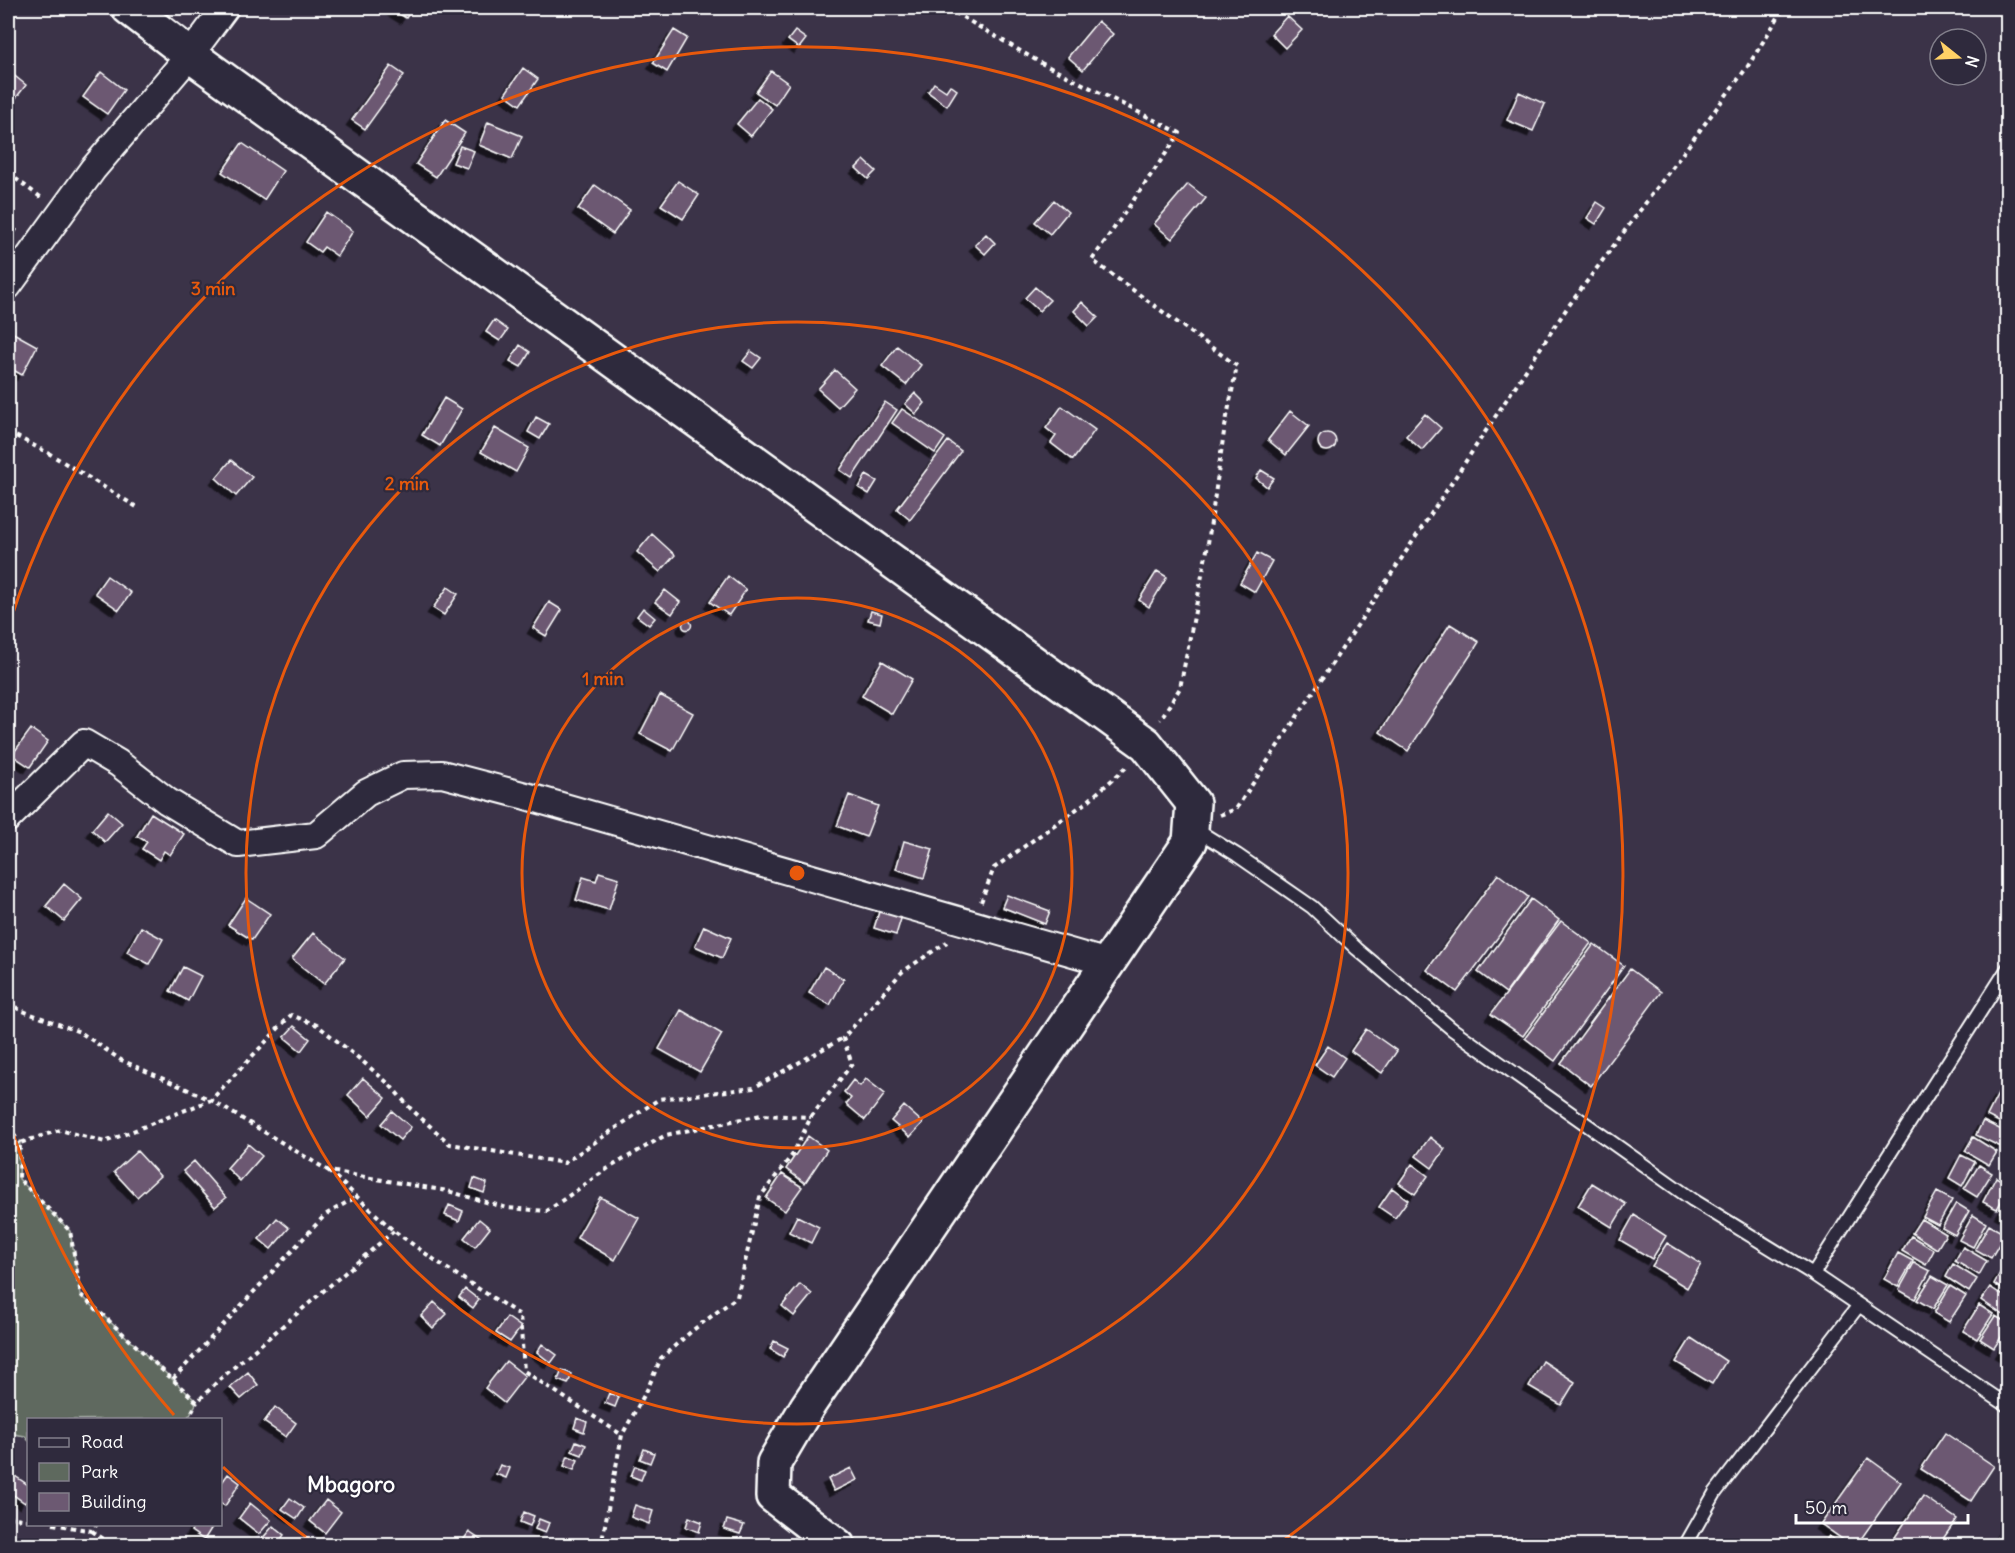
<svg xmlns="http://www.w3.org/2000/svg" width="2015" height="1553" viewBox="0 0 2015 1553" font-family="Delius,sans-serif">
	<style>
		.green { fill: #5e695e; stroke: #aeb4ae; stroke-width: 1.5 }
		.building { fill: #6c5972; stroke: #fff; stroke-width: 1.5; filter: url(#shadow) }
		.lines { fill: none; stroke-linecap: round; stroke-linejoin: round }
		.lane-casing { stroke: #fff; stroke-width: 16 }
		.street-casing { stroke: #fff; stroke-width: 30 }
		.secondary-casing { stroke: #fff; stroke-width: 38 }
		.path { stroke: #fff; stroke-width: 4; stroke-dasharray: 4.5 4.5; stroke-linecap: butt }
		.lane { stroke: #2f2a3d; stroke-width: 12 }
		.street { stroke: #2f2a3d; stroke-width: 26 }
		.secondary { stroke: #2f2a3d; stroke-width: 33 }
		.ring { fill: none; stroke: #e8590c; stroke-width: 3 }
		.labels { text-anchor: middle; dominant-baseline: central; stroke-width: 4.5; stroke-linejoin: round; paint-order: stroke }
		.district-label { font-size: 22px; font-weight: bold; fill: #fff; stroke: #2f2a3d }
		.centre { fill: #e8590c; stroke: #2f2a3d; stroke-width: 3 }
		.ring-label { font-size: 18px; text-anchor: middle; font-weight: bold; fill: #e8590c; stroke: #2f2a3d; stroke-width: 4.5; stroke-linejoin: round; paint-order: stroke }
	</style>
	<defs>
		<filter id="shadow"><feDropShadow dx="-5.5" dy="5.5" stdDeviation="0" flood-color="#0009"/></filter>
	</defs>
	<rect width="100%" height="100%" fill="#3b3348"/>
	<filter id="ink" filterUnits="userSpaceOnUse"><feTurbulence type="fractalNoise" baseFrequency=".0167" numOctaves="2"/><feDisplacementMap in="SourceGraphic" scale="12" xChannelSelector="R" yChannelSelector="G"/><feConvolveMatrix kernelMatrix="1 2 1 2 8 2 1 2 1" color-interpolation-filters="sRGB"/></filter>
	<g filter="url(#ink)">
		<path class="green" d="M 20,1143 L 19,1179 L 70,1231 L 81,1295 L 197,1402 L 188,1419 L 28,1420 L 28,1440 L 25,1436 L 8,1433 L 8,1150 Z"/>
		<path class="building" d="M 390,8 L 413,8 L 406,18 Z
			M 1287,16 L 1302,30 L 1285,48 L 1271,34 Z
			M 1098,21 L 1113,34 L 1083,70 L 1068,57 Z
			M 674,30 L 687,38 L 667,72 L 653,63 Z
			M 795,31 L 806,39 L 799,48 L 788,40 Z
			M 391,66 L 404,75 L 365,129 L 352,120 Z
			M 523,68 L 538,79 L 520,105 L 505,94 Z
			M 771,71 L 789,84 L 775,105 L 756,92 Z
			M 101,72 L 124,90 L 107,114 L 83,97 Z
			M 11,73 L 26,85 L 9,107 L 8,78 Z
			M 934,83 L 946,91 L 950,85 L 957,90 L 947,106 L 928,92 Z
			M 1519,92 L 1545,104 L 1533,131 L 1507,120 Z
			M 758,98 L 772,109 L 751,136 L 737,124 Z
			M 445,120 L 465,133 L 436,177 L 416,164 Z
			M 488,122 L 522,136 L 512,159 L 479,145 Z
			M 242,143 L 283,171 L 264,200 L 222,172 Z
			M 460,146 L 474,151 L 467,168 L 453,163 Z
			M 864,160 L 876,171 L 868,179 L 856,168 Z
			M 678,181 L 699,195 L 683,219 L 661,205 Z
			M 1188,184 L 1206,198 L 1172,239 L 1154,224 Z
			M 595,185 L 630,210 L 613,234 L 578,209 Z
			M 1054,200 L 1068,212 L 1050,234 L 1035,222 Z
			M 1597,202 L 1606,208 L 1596,224 L 1587,218 Z
			M 326,212 L 353,231 L 337,256 L 324,247 L 320,252 L 306,242 Z
			M 8,224 L 17,230 L 8,244 Z
			M 986,234 L 995,243 L 985,254 L 975,245 Z
			M 1035,287 L 1050,300 L 1039,311 L 1025,298 Z
			M 1082,302 L 1098,317 L 1089,326 L 1074,311 Z
			M 494,320 L 508,330 L 500,341 L 486,332 Z
			M 8,330 L 37,346 L 22,375 L 8,367 Z
			M 520,345 L 530,352 L 521,367 L 510,361 Z
			M 897,346 L 921,365 L 906,385 L 882,366 Z
			M 751,351 L 761,358 L 753,368 L 743,361 Z
			M 835,370 L 855,388 L 838,407 L 818,389 Z
			M 915,393 L 925,403 L 916,414 L 905,404 Z
			M 444,398 L 462,409 L 440,446 L 422,435 Z
			M 885,402 L 897,410 L 852,478 L 840,470 Z
			M 1062,406 L 1095,430 L 1073,460 L 1051,443 L 1056,436 L 1046,428 Z
			M 902,409 L 945,438 L 935,453 L 892,423 Z
			M 1290,411 L 1309,426 L 1286,455 L 1268,440 Z
			M 1425,414 L 1441,428 L 1422,450 L 1406,436 Z
			M 536,417 L 549,424 L 540,439 L 528,432 Z
			M 495,428 L 529,448 L 516,472 L 481,452 Z
			M1318 442a9 9 0 1 1 18 0a9 9 0 1 1-18 0Z
			M 948,441 L 961,451 L 910,520 L 897,509 Z
			M 231,460 L 252,477 L 236,496 L 216,478 Z
			M 1261,470 L 1274,478 L 1267,487 L 1256,478 Z
			M 866,475 L 877,481 L 869,494 L 859,488 Z
			M 652,534 L 675,555 L 660,572 L 637,552 Z
			M 1257,553 L 1272,561 L 1255,592 L 1240,583 Z
			M 1157,571 L 1167,577 L 1149,607 L 1139,600 Z
			M 107,576 L 131,593 L 119,610 L 95,593 Z
			M 728,576 L 746,590 L 729,615 L 710,602 Z
			M 448,587 L 458,594 L 444,615 L 433,608 Z
			M 665,590 L 680,602 L 672,614 L 655,602 Z
			M 549,602 L 562,610 L 546,636 L 533,628 Z
			M 643,608 L 655,618 L 649,625 L 637,616 Z
			M 871,611 L 882,614 L 880,623 L 868,620 Z
			M682.5 625a4.5 4.5 0 1 1 9 0a4.5 4.5 0 1 1-9 0Z
			M 1450,624 L 1479,642 L 1408,751 L 1380,732 Z
			M 882,661 L 912,679 L 892,714 L 862,696 Z
			M 660,695 L 693,713 L 672,751 L 640,734 Z
			M 31,729 L 48,741 L 30,767 L 12,755 Z
			M 849,795 L 878,806 L 866,837 L 837,826 Z
			M 108,811 L 122,823 L 105,842 L 92,830 Z
			M 151,813 L 184,834 L 170,855 L 164,851 L 159,860 L 142,849 L 147,842 L 137,836 Z
			M 904,841 L 933,849 L 924,878 L 896,869 Z
			M 599,872 L 619,878 L 609,910 L 576,900 L 583,877 L 596,881 Z
			M 1498,874 L 1528,897 L 1457,992 L 1427,970 Z
			M 64,884 L 82,899 L 64,921 L 46,906 Z
			M 1007,895 L 1050,911 L 1045,924 L 1002,907 Z
			M 246,898 L 270,914 L 252,940 L 228,925 Z
			M 883,899 L 905,906 L 896,935 L 874,928 Z
			M 1531,899 L 1559,920 L 1506,993 L 1478,972 Z
			M 1561,921 L 1591,943 L 1523,1036 L 1491,1014 Z
			M 704,926 L 731,938 L 722,958 L 695,946 Z
			M 141,927 L 163,939 L 149,964 L 127,952 Z
			M 313,933 L 345,958 L 324,984 L 292,959 Z
			M 1594,944 L 1624,966 L 1555,1061 L 1525,1038 Z
			M 183,967 L 201,976 L 188,1001 L 170,991 Z
			M 824,967 L 844,979 L 830,1005 L 809,993 Z
			M 1630,969 L 1661,992 L 1591,1086 L 1561,1063 Z
			M 681,1010 L 722,1034 L 700,1072 L 659,1049 Z
			M 294,1026 L 310,1039 L 301,1051 L 284,1037 Z
			M 1366,1029 L 1397,1051 L 1382,1073 L 1351,1051 Z
			M 1328,1046 L 1345,1058 L 1332,1077 L 1315,1065 Z
			M 363,1078 L 386,1098 L 370,1116 L 348,1095 Z
			M 866,1079 L 885,1094 L 865,1120 L 846,1104 L 851,1098 L 844,1092 L 853,1080 L 860,1086 Z
			M 1999,1092 L 2008,1097 L 2008,1111 L 2001,1123 L 1987,1116 Z
			M 904,1106 L 923,1123 L 910,1137 L 891,1121 Z
			M 392,1111 L 411,1127 L 400,1140 L 381,1124 Z
			M 1983,1121 L 2008,1133 L 2001,1147 L 1976,1135 Z
			M 808,1136 L 827,1150 L 805,1183 L 786,1169 Z
			M 1430,1137 L 1445,1149 L 1432,1168 L 1416,1156 Z
			M 1973,1137 L 1997,1152 L 1989,1165 L 1965,1151 Z
			M 248,1144 L 262,1156 L 240,1181 L 227,1168 Z
			M 137,1151 L 160,1176 L 137,1197 L 114,1172 Z
			M 1961,1155 L 1975,1162 L 1962,1186 L 1949,1178 Z
			M 194,1161 L 226,1198 L 215,1207 L 183,1171 Z
			M 1412,1164 L 1428,1176 L 1415,1194 L 1399,1183 Z
			M 1979,1165 L 1992,1173 L 1977,1197 L 1964,1189 Z
			M 782,1174 L 802,1187 L 785,1211 L 766,1198 Z
			M 1996,1177 L 2008,1184 L 2008,1190 L 1997,1209 L 1983,1202 Z
			M 474,1178 L 487,1183 L 484,1193 L 471,1188 Z
			M 1592,1183 L 1626,1204 L 1612,1227 L 1578,1206 Z
			M 1392,1188 L 1408,1200 L 1395,1218 L 1379,1207 Z
			M 1937,1192 L 1952,1200 L 1938,1225 L 1923,1217 Z
			M 600,1197 L 639,1218 L 615,1260 L 577,1238 Z
			M 2008,1200 L 2008,1217 L 2000,1212 Z
			M 1956,1203 L 1969,1211 L 1955,1235 L 1942,1228 Z
			M 449,1205 L 463,1211 L 459,1221 L 445,1215 Z
			M 1634,1215 L 1666,1236 L 1652,1259 L 1620,1240 Z
			M 1973,1215 L 1986,1223 L 1973,1247 L 1959,1240 Z
			M 797,1216 L 819,1227 L 811,1243 L 789,1232 Z
			M 277,1218 L 289,1228 L 271,1249 L 259,1239 Z
			M 479,1219 L 490,1228 L 475,1247 L 464,1238 Z
			M 1921,1219 L 1946,1234 L 1937,1249 L 1912,1233 Z
			M 1989,1225 L 2005,1234 L 1991,1258 L 1975,1249 Z
			M 1911,1236 L 1934,1250 L 1926,1265 L 1902,1251 Z
			M 1667,1243 L 1701,1264 L 1687,1288 L 1652,1266 Z
			M 1963,1247 L 1987,1261 L 1979,1275 L 1955,1261 Z
			M 1898,1253 L 1913,1261 L 1898,1287 L 1884,1279 Z
			M 1914,1263 L 1930,1271 L 1915,1299 L 1899,1290 Z
			M 1953,1264 L 1977,1279 L 1969,1292 L 1946,1277 Z
			M 2001,1271 L 2008,1275 L 2008,1293 L 1994,1284 Z
			M 1932,1276 L 1948,1285 L 1933,1309 L 1917,1300 Z
			M 800,1284 L 812,1294 L 794,1316 L 782,1306 Z
			M 1950,1286 L 1966,1296 L 1949,1322 L 1934,1313 Z
			M 1990,1287 L 2008,1299 L 2006,1317 L 1981,1300 Z
			M 465,1289 L 479,1300 L 473,1308 L 459,1297 Z
			M 434,1302 L 447,1314 L 433,1328 L 421,1316 Z
			M 1979,1305 L 1993,1314 L 1977,1339 L 1963,1331 Z
			M 1995,1316 L 2008,1323 L 2008,1327 L 1994,1348 L 1980,1339 Z
			M 507,1317 L 521,1327 L 510,1342 L 496,1333 Z
			M 1691,1338 L 1726,1361 L 1712,1384 L 1676,1362 Z
			M 2008,1339 L 2008,1357 L 2000,1352 Z
			M 774,1341 L 788,1348 L 783,1357 L 770,1349 Z
			M 542,1344 L 557,1355 L 551,1363 L 537,1352 Z
			M 506,1361 L 525,1376 L 504,1403 L 485,1388 Z
			M 1543,1361 L 1575,1382 L 1561,1405 L 1529,1386 Z
			M 562,1370 L 572,1374 L 568,1384 L 558,1380 Z
			M 248,1372 L 258,1385 L 241,1399 L 230,1387 Z
			M 609,1393 L 619,1397 L 615,1407 L 605,1403 Z
			M 275,1407 L 296,1423 L 286,1437 L 264,1422 Z
			M 577,1418 L 587,1422 L 584,1432 L 574,1428 Z
			M 1945,1433 L 1994,1466 L 1971,1501 L 1921,1469 Z
			M 576,1441 L 586,1445 L 582,1455 L 572,1451 Z
			M 644,1449 L 654,1453 L 650,1463 L 640,1459 Z
			M 568,1456 L 578,1460 L 574,1470 L 564,1466 Z
			M 1868,1458 L 1901,1482 L 1856,1546 L 1852,1546 L 1821,1524 Z
			M 500,1465 L 510,1468 L 506,1478 L 496,1474 Z
			M 635,1466 L 645,1470 L 641,1480 L 631,1476 Z
			M 851,1468 L 857,1480 L 834,1491 L 828,1479 Z
			M 12,1474 L 28,1485 L 28,1498 L 25,1503 L 8,1491 L 8,1480 Z
			M 228,1474 L 240,1483 L 225,1506 L 220,1503 L 220,1485 Z
			M 1923,1496 L 1957,1519 L 1938,1546 L 1889,1546 Z
			M 290,1498 L 304,1508 L 297,1519 L 282,1509 Z
			M 326,1500 L 341,1512 L 325,1533 L 310,1521 Z
			M 250,1503 L 271,1520 L 259,1534 L 239,1518 Z
			M 635,1505 L 653,1511 L 649,1524 L 631,1517 Z
			M 524,1512 L 534,1516 L 530,1526 L 520,1522 Z
			M 689,1517 L 702,1522 L 699,1532 L 686,1527 Z
			M 539,1519 L 549,1523 L 545,1533 L 535,1529 Z
			M 727,1520 L 744,1525 L 740,1534 L 724,1529 Z
			M 195,1524 L 214,1524 L 204,1540 L 191,1531 Z
			M 273,1526 L 284,1535 L 276,1546 L 270,1546 L 262,1539 Z
			M 2005,1527 L 2008,1529 L 2008,1546 L 1992,1546 Z
			M 469,1532 L 482,1541 L 479,1546 L 459,1546 Z
			M 1829,1536 L 1843,1546 L 1822,1546 Z
			M 17,1538 L 29,1546 L 13,1546 Z
			M 684,1539 L 702,1545 L 702,1546 L 682,1546 Z"/>
		<g class="lines">
			<g class="lane-casing">
				<path id="lane" d="M 1195,829 L 1237,855 L 1312,907 L 1357,949 L 1452,1029 L 1693,1200 L 1813,1274 L 2008,968
					M 1813,1274 L 2008,1406
					M 1685,1546 L 1715,1493 L 1859,1305"/>
			</g>
			<g class="street-casing">
				<path id="street" d="M 8,286 L 93,169 L 190,55 L 225,8
					M 8,818 L 84,743 L 118,763 L 167,801 L 238,844 L 316,835 L 366,793 L 403,775 L 442,774 L 526,796 L 1108,963"/>
			</g>
			<g class="secondary-casing">
				<path id="secondary" d="M 129,8 L 190,55 L 1146,744 L 1193,803 L 1190,842 L 807,1407 L 774,1463 L 773,1496 L 838,1546"/>
			</g>
			<path class="path" d="M 947,8 L 1041,63 L 1180,133 L 1092,260 L 1237,366 L 1224,432 L 1207,550 L 1180,688 L 1160,720
				M 8,173 L 43,199
				M 8,432 L 50,454 L 140,509
				M 1220,815 L 1236,809 L 1567,308 L 1748,66 L 1784,8
				M 981,902 L 994,868 L 1088,801 L 1129,765
				M 8,1002 L 20,1010 L 80,1032 L 121,1060 L 211,1100 L 329,1171 L 448,1191 L 507,1208 L 547,1211 L 607,1169 L 666,1135 L 761,1115 L 811,1117
				M 8,1127 L 20,1143
				M 329,1171 L 394,1231 L 446,1268 L 520,1315 L 524,1371 L 622,1435
				M 394,1231 L 219,1380 L 197,1402 L 81,1295 L 70,1231 L 19,1179 L 20,1143 L 60,1130 L 105,1142 L 211,1100 L 291,1015 L 317,1025 L 361,1060 L 389,1084 L 411,1109 L 450,1144 L 564,1163 L 659,1099 L 753,1088 L 843,1038
				M 173,1379 L 325,1215 L 358,1196
				M 188,1420 L 197,1402
				M 8,1517 L 28,1520
				M 53,1524 L 92,1531 L 97,1524
				M 92,1531 L 114,1546
				M 601,1546 L 622,1435 L 647,1390 L 661,1358 L 693,1330 L 737,1297 L 760,1197 L 793,1154 L 811,1117 L 852,1064 L 843,1038 L 902,972 L 947,942"/>
			<use href="#lane" class="lane"/>
			<use href="#street" class="street"/>
			<use href="#secondary" class="secondary"/>
		</g>
	</g>
	<g class="ring">
		<circle cx="797" cy="873" r="275"/>
		<circle cx="797" cy="873" r="551"/>
		<path d="M317 1545A826 826 0 0 1 223 1467M174 1415A826 826 0 0 1 9 1121M9 625A826 826 0 1 1 1277 1545"/>
	</g>
	<g class="labels">
		<g class="district-label">
			<text x="351" y="1484">Mbagoro</text>
		</g>
	</g>
	<circle cx="797" cy="873" r="9" class="centre"/>
	<g class="ring-label">
		<text x="213" y="295">3 min</text>
		<text x="407" y="490">2 min</text>
		<text x="603" y="685">1 min</text>
	</g>
	<rect width="2015" height="1553" fill="none" stroke="#2f2a3d" stroke-width="30"/>
	<rect x="15" y="15" width="1985" height="1523" fill="none" stroke="#fff" stroke-width="2" filter="url(#ink)"/>
	<rect x="27" y="1418" width="195" height="108" fill="#2f2a3d" stroke="#827f8b" stroke-width="1.5"/>
	<rect x="39" y="1438" width="30" height="9" fill="#2f2a3d" stroke="#827f8b" stroke-width="1.5"/>
	<text x="81" y="1448" font-size="18" fill="#ffffff">Road</text>
	<rect x="39" y="1463" width="30" height="18" fill="#5e695e" stroke="#827f8b" stroke-width="1.5"/>
	<text x="81" y="1478" font-size="18" fill="#ffffff">Park</text>
	<rect x="39" y="1493" width="30" height="18" fill="#6c5972" stroke="#827f8b" stroke-width="1.5"/>
	<text x="81" y="1508" font-size="18" fill="#ffffff">Building</text>
	<g transform="translate(1958 57) rotate(108)"><circle r="28" fill="#2f2a3d" stroke="#827f8b" stroke-width="1.5"/>
	<path d="M0-4.5L10 22L0 15L-10 22Z" fill="#ffd166"/>
	<text y="-9" font-size="16" font-weight="bold" text-anchor="middle" fill="#ffffff">N</text>
	</g>
	<path d="M1796 1514v9h172v-9" fill="none" stroke="#ffffff" stroke-width="3"/>
	<text x="1805" y="1514" font-size="18" fill="#ffffff" stroke="#2f2a3d" stroke-width="4.5" paint-order="stroke">50 m</text>
</svg>
